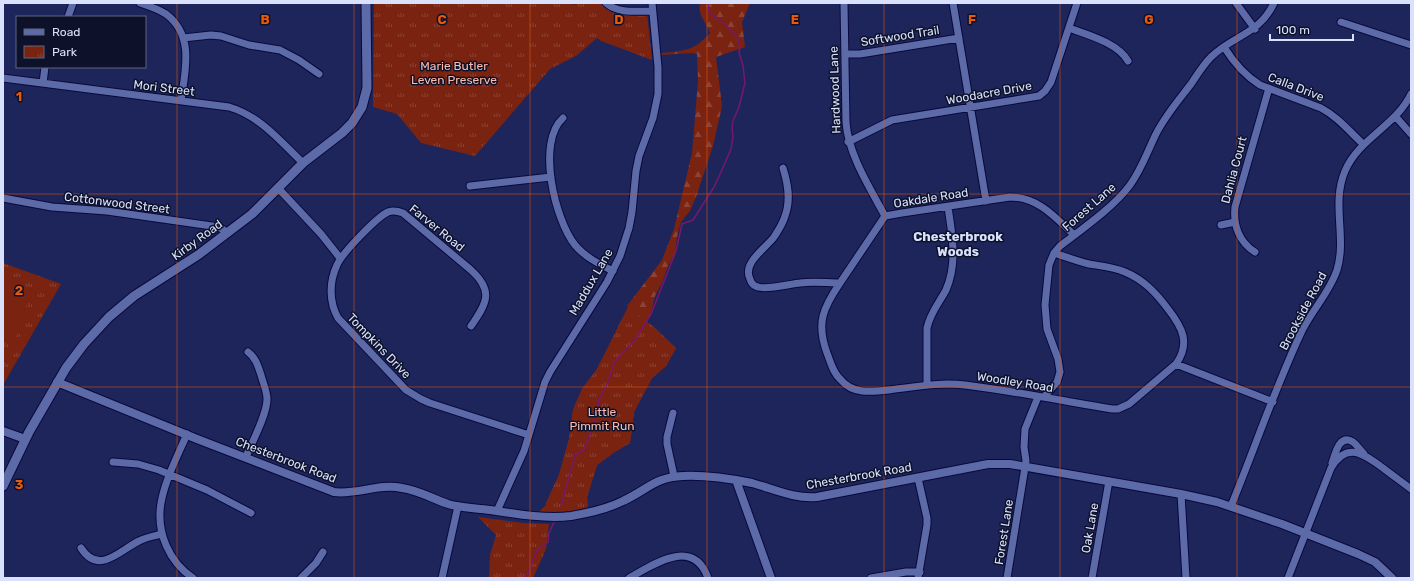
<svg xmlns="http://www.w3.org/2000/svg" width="1414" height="581" viewBox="0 0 1414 581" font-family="Rubik,sans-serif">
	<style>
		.forest { fill: url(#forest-firs) }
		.park { fill: url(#park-tufts) }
		.pitch { fill: #7a2311 }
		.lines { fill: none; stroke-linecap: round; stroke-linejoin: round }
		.stream { stroke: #78176d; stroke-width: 1.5 }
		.minor-casing { stroke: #0a093e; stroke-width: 9 }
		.tertiary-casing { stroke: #0a093e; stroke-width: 10 }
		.secondary-casing { stroke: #0a093e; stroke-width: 11 }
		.minor { stroke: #5c6aa7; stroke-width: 7 }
		.tertiary { stroke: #5c6aa7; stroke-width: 8 }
		.secondary { stroke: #5c6aa7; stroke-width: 9 }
		.grid { fill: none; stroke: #e8590c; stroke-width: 1; stroke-opacity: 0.55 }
		.labels { text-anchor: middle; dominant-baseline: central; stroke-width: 3; stroke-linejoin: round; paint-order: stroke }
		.street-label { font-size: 12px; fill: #d9e1fd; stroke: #0d122a }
		.park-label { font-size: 12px; fill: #fbbcad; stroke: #0d122a }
		.neighbourhood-label { font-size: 13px; font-weight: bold; fill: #d9e1fd; stroke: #0d122a }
		.grid-label { font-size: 13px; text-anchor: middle; font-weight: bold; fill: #e8590c; stroke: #0d122a; stroke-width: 3; stroke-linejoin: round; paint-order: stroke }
	</style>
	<defs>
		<pattern id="forest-firs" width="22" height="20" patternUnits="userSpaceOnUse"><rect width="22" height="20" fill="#7a2311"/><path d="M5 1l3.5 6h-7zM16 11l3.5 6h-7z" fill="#8c4335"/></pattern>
		<pattern id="park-tufts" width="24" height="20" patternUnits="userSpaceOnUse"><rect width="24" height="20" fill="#7a2311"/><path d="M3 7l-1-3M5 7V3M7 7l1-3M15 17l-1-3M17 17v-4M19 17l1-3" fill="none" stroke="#8c4335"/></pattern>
	</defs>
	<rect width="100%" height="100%" fill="#1e255b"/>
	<path class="forest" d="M 700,3 L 750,3 L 742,22 L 745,47 L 716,57 L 722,106 L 713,146 L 696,197 L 690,211 L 681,222 L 677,237 L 675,253 L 668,266 L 662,283 L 655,296 L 650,316 L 646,321 L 676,348 L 666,366 L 652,378 L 634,412 L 630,443 L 613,453 L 597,465 L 587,497 L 588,507 L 580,510 L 538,513 L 546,505 L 546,503 L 559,475 L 569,439 L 573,410 L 582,389 L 597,369 L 628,307 L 627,306 L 662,260 L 674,229 L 692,153 L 698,81 L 697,54 L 691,53 L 661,55 L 661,53 C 684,51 694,51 710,33 C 707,23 697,14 700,3 Z"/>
	<path class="park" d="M 374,3 L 573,3 L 573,5 L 581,3 L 602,3 C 615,16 630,14 647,13 L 652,60 L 601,41 L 597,38 L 576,56 L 550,69 L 475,156 L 421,143 L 397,114 L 373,107 Z
		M 3,263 L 61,284 L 3,385 Z
		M 628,308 L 654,327 L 676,348 L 666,366 L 652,378 L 634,412 L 630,443 L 613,453 L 597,465 L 587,497 L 588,507 L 571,513 L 538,513 L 546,505 L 546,503 L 559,475 L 569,439 L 573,410 L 582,389 L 597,369 Z
		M 478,517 L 524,523 L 549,524 L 546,549 L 533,578 L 489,578 L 490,555 L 496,535 Z"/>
	<path class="pitch" d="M 3,279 L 32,289 L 14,343 L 3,339 Z"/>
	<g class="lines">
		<path class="stream" d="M 561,506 L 575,455 L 584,450 L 597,414 L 599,399 L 607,384 L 615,361 L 635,340 L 651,314 L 676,251 L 682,224 L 693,220 L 714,187 L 721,172 L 731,149 L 733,137 L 732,128 L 733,121 L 739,107 L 745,83 L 743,66 L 739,52 L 740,47 L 737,37 L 725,24 L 709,13 L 708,3
			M 526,578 L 535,554 L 539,548 L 548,542 L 549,533 L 554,522"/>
		<g class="minor-casing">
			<path id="minor" d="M 140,3 C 149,6 158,9 166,14 C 195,36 185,71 181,101
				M 606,3 C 618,14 637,11 652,11
				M 844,3 L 846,122 C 848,154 870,188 885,216
				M 953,3 L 986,201
				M 1236,3 L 1255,29
				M 68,17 L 73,3
				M 1341,22 L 1411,45
				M 1069,28 C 1088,35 1118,43 1128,61
				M 183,38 L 211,35 L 221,36 L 249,45 L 280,50 L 299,60 L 319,74
				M 1224,47 C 1234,63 1244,75 1260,85 L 1321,108 C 1338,117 1349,131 1363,144
				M 845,54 L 860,54 L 959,38
				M 3,78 L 229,107 C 260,116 280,141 303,163
				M 43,83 L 45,67
				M 1396,117 L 1411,134
				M 563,118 C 536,142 555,220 575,245 C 585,257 599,264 613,271
				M 848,142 L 892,120 L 1039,96 L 1045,91 L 1051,82 L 1077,3
				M 783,168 C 788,184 791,200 785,216 C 783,223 778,231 774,237 C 765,249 742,263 750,279 C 751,283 754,286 758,287 C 767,290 790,284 800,283 C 813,281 827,283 840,283 L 885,216 L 902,213 L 1010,197 C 1038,197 1055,217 1074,235
				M 470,186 L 551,177
				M 278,188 L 321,234 L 340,258
				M 3,198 L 52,207 L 107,211 L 219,227 L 228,233
				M 1221,225 L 1235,222
				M 1255,252 C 1239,242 1233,225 1235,207 L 1269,88
				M 1054,253 C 1066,257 1077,261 1089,264 C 1101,266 1113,267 1125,272 C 1144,280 1156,293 1168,309 C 1182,327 1191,343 1176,364
				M 840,283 C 823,308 816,323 827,353 C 831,363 833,373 841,380 C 846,386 854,390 862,391 C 871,392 880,391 889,390 C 914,387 940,382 965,385 C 1014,391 1063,401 1112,409 L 1118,409 L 1129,404 L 1176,364 L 1273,402
				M 471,326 C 487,303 494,291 471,270 L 403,213 C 398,211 393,210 388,212 C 377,217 342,253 337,265 C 329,282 329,302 338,318 L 406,390 L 421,399 L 430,403 L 529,435
				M 927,385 L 927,328 C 930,313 939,303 946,290 C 958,262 952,235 948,207
				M 1044,397 L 1057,382 L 1060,372 L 1058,359 L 1047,329 L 1045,305 L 1049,265 L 1054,253 L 1060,246 C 1081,230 1115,206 1130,185 C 1141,170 1147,153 1155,136 C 1164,117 1178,101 1191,84 C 1197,75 1203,65 1211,57 C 1233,35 1259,35 1274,3
				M 673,413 L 667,437 L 667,444 L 674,476
				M 187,434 C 178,455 165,480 161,503 C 156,532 169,562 193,578
				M 246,457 C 252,442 267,415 267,399 C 267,391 263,383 261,375 C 258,366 256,358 248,352
				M 113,462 L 138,464 L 159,470 L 207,490 L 251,513
				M 1332,463 C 1335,455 1339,433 1353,442 C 1357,445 1360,450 1364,454
				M 1181,494 L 1186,578
				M 1231,506 C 1254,450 1274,391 1300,335 C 1310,312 1329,294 1337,270 C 1347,237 1331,204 1345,171 C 1359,138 1396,126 1411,94
				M 497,511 L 524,451 L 545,382 L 550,372 L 607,282 L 620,256 L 629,228 L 632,212 L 636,171 L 639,156 L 653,118 L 658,94 L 658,67 L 652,3
				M 81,548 C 99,576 120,550 139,541 C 146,537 154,536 162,534
				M 301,578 L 316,563 L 323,552
				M 442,578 L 458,506
				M 629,578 C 653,565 693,536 708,578
				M 871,578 L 906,572 L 920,572
				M 918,578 L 927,525 L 927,518 L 918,478
				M 1007,578 L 1026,461 L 1024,447 L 1025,429 L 1038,397
				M 1092,578 L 1109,481
				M 1288,578 L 1331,468 C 1347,441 1364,454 1383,468 C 1392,475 1402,482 1411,489"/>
		</g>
		<g class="tertiary-casing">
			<path id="tertiary" d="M 57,382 L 197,439 L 334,492 C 357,495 379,483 402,488 C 418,490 433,499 448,504 C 461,508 476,508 490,510 C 516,514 545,519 571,516 C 589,513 607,509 623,501 C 647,490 655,477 683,476 C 705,475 732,479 752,483 C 774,489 794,499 817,497 L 988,464 L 1010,464 L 1181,494 L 1217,502 L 1282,524 L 1358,554 L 1375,562 L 1392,578
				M 3,431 L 25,439
				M 736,480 L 771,578"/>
		</g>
		<g class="secondary-casing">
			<path id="secondary" d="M 3,486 L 29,432 L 66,368 L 84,344 L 109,317 L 134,296 L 198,255 L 252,214 L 303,163 L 342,133 L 352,123 L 362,107 L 367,88 L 366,3"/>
		</g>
		<use href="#minor" class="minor"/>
		<use href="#tertiary" class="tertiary"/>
		<use href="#secondary" class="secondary"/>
	</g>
	<path class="grid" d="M 177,3 L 177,578M 354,3 L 354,578M 530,3 L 530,578M 707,3 L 707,578M 884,3 L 884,578M 1060,3 L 1060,578M 1237,3 L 1237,578M 3,194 L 1411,194M 3,387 L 1411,387"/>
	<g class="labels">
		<g class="street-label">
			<text transform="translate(900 36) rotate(-9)">Softwood Trail</text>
			<text transform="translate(1296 87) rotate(21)">Calla Drive</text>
			<text transform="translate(164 88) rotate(7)">Mori Street</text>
			<text transform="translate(835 90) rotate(-92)">Hardwood Lane</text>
			<text transform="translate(989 93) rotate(-10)">Woodacre Drive</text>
			<text transform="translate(1234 170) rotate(-75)">Dahlia Court</text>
			<text transform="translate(931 198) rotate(-9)">Oakdale Road</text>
			<text transform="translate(117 203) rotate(7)">Cottonwood Street</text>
			<text transform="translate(1089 207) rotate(-41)">Forest Lane</text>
			<text transform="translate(437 228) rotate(39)">Farver Road</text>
			<text transform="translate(197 240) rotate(-36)">Kirby Road</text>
			<text transform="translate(591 282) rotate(-60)">Maddux Lane</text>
			<text transform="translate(1303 311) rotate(-62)">Brookside Road</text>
			<text transform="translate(379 346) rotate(46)">Tompkins Drive</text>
			<text transform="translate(1015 382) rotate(9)">Woodley Road</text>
			<text transform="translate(286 460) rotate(21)">Chesterbrook Road</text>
			<text transform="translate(859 476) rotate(-10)">Chesterbrook Road</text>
			<text transform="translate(1090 528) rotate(-80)">Oak Lane</text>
			<text transform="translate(1004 532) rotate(-81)">Forest Lane</text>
		</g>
		<g class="park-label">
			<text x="454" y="66">Marie Butler<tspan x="454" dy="14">Leven Preserve</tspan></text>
			<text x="602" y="412">Little<tspan x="602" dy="14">Pimmit Run</tspan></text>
		</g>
		<g class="neighbourhood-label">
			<text x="958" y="236">Chesterbrook<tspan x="958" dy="15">Woods</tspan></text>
		</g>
	</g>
	<g class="grid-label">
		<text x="265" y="24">B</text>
		<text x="442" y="24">C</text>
		<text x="619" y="24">D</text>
		<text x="795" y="24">E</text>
		<text x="972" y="24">F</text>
		<text x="1149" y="24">G</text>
		<text x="19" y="101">1</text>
		<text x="19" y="295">2</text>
		<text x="19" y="489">3</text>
	</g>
	<rect width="1414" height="581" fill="none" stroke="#d9e1fd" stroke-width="8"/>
	<rect x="16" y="16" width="130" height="52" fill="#0d122a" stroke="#5f657e"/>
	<rect x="24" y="29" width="20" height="6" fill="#5c6aa7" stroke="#5f657e"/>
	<text x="52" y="36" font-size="12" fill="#d9e1fd">Road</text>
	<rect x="24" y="46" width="20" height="12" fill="url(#park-tufts)" stroke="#5f657e"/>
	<text x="52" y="56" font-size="12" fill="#d9e1fd">Park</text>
	<path d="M1270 34v6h83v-6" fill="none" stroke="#d9e1fd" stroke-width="2"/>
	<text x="1276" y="34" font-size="12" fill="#d9e1fd" stroke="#0d122a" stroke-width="3" paint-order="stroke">100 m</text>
</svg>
